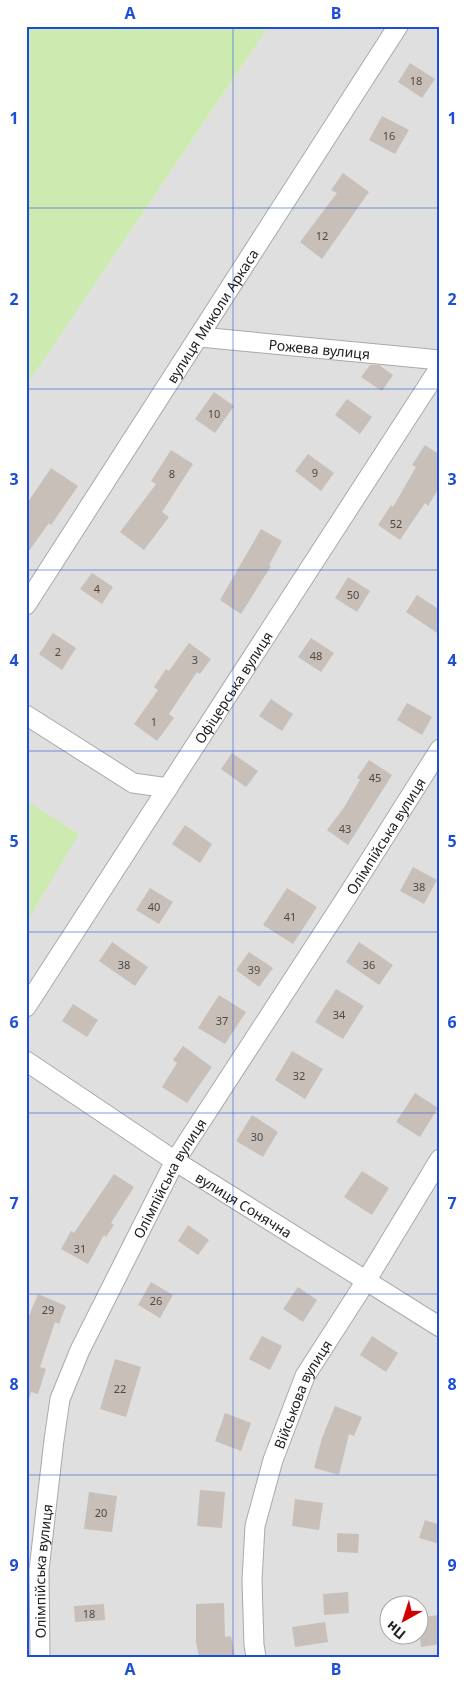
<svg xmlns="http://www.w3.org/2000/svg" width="466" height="1683" viewBox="0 0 466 1683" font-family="'Noto Sans',sans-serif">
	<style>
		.residential { fill: #e0dfdf; fill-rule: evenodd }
		.grass { fill: #cdebb0 }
		.building { fill: #c7bfb8 }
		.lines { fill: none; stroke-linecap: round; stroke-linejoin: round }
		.street-casing { stroke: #a9a9a9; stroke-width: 21 }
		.street { stroke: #fff; stroke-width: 19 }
		.grid { fill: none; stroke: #1d4ed8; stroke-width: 1; stroke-opacity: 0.55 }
		.labels { text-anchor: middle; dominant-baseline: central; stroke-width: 5; stroke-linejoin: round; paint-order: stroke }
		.number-label { font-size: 11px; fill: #4b4948 }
		.street-label { font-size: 14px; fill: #222; stroke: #fff }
		.neatline { fill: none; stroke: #1d4ed8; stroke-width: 2 }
		.grid-label { font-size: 16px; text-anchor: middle; font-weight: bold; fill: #1d4ed8 }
	</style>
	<rect width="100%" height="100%" fill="#f2efe9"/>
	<path class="residential" d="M 269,26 L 440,26 L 440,1657 L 26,1657 L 26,924 L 78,835 L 26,801 L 26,386 ZM 388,1606 L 418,1606 L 418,1636 L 388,1636 Z"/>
	<path class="grass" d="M 26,26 L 269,26 L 26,386 Z
		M 26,801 L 79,834 L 26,924 Z"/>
	<path class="building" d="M 410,63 L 435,79 L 422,98 L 398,82 Z
		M 382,116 L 409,130 L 395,154 L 369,140 Z
		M 343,173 L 369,192 L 322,259 L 300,242 L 337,193 L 331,190 Z
		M 370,365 L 379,365 L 393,375 L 382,391 L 361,377 Z
		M 214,392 L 234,406 L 215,433 L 195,419 Z
		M 347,399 L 372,417 L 360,434 L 335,415 Z
		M 425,445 L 440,455 L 440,486 L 428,506 L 425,503 L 400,540 L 378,525 L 391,505 L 393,507 L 416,467 L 412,465 Z
		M 171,450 L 193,464 L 162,512 L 169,517 L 144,550 L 120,532 L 156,484 L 151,481 Z
		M 308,454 L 334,473 L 321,491 L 295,471 Z
		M 51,468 L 78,486 L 51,525 L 49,523 L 26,555 L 26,505 Z
		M 261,529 L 282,541 L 269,565 L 271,566 L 241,614 L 220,600 Z
		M 92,573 L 113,587 L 102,604 L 80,589 Z
		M 348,577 L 370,591 L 357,612 L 335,598 Z
		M 417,595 L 440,610 L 440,635 L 406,612 Z
		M 53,633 L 76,648 L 62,670 L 39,654 Z
		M 311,638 L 334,653 L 321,672 L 298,657 Z
		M 189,643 L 211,659 L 200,674 L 197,672 L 169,714 L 174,718 L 157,741 L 134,724 L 158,690 L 154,687 L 166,669 L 169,671 Z
		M 271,699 L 293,714 L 282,731 L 259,716 Z
		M 407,703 L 432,717 L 422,735 L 397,720 Z
		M 232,753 L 258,771 L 246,787 L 221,769 Z
		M 369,760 L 392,775 L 348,845 L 327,830 L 343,809 L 360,780 L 357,778 Z
		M 185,825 L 212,844 L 200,863 L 172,844 Z
		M 413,867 L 437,880 L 424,904 L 400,891 Z
		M 150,888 L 173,902 L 159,924 L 136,910 Z
		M 287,888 L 317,907 L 293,944 L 263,925 Z
		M 112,942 L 148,967 L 135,986 L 99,961 Z
		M 359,942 L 393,965 L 379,985 L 346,962 Z
		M 249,952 L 273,968 L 259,987 L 236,970 Z
		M 336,989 L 364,1006 L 343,1039 L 315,1022 Z
		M 219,995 L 246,1012 L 225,1044 L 198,1028 Z
		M 73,1004 L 98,1020 L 87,1037 L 62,1021 Z
		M 183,1046 L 212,1067 L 187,1103 L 162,1087 L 177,1063 L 173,1060 Z
		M 292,1051 L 323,1069 L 305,1099 L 275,1080 Z
		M 415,1093 L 438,1108 L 420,1137 L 396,1122 Z
		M 252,1115 L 278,1132 L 263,1157 L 236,1141 Z
		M 362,1171 L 389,1188 L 372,1215 L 344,1197 Z
		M 114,1174 L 134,1187 L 111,1223 L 114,1225 L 106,1237 L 104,1235 L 88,1264 L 61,1249 L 71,1231 L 74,1233 Z
		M 188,1225 L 209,1240 L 198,1255 L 178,1241 Z
		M 151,1282 L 173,1295 L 160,1318 L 138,1305 Z
		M 298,1287 L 317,1300 L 303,1322 L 283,1309 Z
		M 38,1294 L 66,1306 L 59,1324 L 55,1322 L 40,1367 L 46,1369 L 38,1394 L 31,1392 L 29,1400 L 26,1399 L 26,1323 Z
		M 262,1336 L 282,1346 L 270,1370 L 249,1359 Z
		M 372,1336 L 398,1353 L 386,1372 L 360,1355 Z
		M 115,1359 L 141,1367 L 126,1417 L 100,1409 Z
		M 335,1406 L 362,1417 L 354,1436 L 349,1434 L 339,1475 L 314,1468 L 322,1438 Z
		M 225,1413 L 251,1423 L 241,1451 L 215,1441 Z
		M 200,1490 L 225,1492 L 222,1528 L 197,1526 Z
		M 89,1492 L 117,1496 L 112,1532 L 84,1529 Z
		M 295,1499 L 323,1503 L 319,1530 L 292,1526 Z
		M 425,1520 L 440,1525 L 440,1544 L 419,1538 Z
		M 337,1533 L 359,1534 L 358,1553 L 337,1552 Z
		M 348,1592 L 349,1613 L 324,1615 L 323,1594 Z
		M 224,1603 L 225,1637 L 231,1636 L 235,1657 L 199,1657 L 196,1642 L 196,1604 Z
		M 104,1604 L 105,1620 L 75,1622 L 74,1606 Z
		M 438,1615 L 440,1644 L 421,1647 L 418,1618 Z
		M 325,1622 L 328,1642 L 295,1647 L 292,1627 Z"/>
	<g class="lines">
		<g class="street-casing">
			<g id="street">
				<path id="s1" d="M 200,337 L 440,360"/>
				<path id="s2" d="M 26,605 L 398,26"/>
				<path d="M 26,715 L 133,783 L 168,788"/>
				<path id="s3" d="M 26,1007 L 440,367"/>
				<path id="s4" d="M 26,1061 L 175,1161 L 440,1327"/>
				<path id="s5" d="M 40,1657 L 39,1570 L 54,1440 L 60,1399 L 80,1350 L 175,1161 L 346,898 L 440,749"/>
				<path id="s6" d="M 256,1657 L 254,1645 L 252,1580 L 255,1526 L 273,1460 L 305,1376 L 366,1281 L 440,1159"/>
			</g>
		</g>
		<use href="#street" class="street"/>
	</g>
	<path class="grid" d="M 233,26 L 233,1657M 26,208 L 440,208M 26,389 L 440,389M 26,570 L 440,570M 26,751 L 440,751M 26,932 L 440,932M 26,1113 L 440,1113M 26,1294 L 440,1294M 26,1475 L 440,1475"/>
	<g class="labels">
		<g class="number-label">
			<text x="416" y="80">18</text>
			<text x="389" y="135">16</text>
			<text x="322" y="235">12</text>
			<text x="214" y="413">10</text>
			<text x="315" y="472">9</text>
			<text x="172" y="473">8</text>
			<text x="396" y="523">52</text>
			<text x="97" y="588">4</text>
			<text x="353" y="594">50</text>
			<text x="58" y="651">2</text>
			<text x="316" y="655">48</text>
			<text x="195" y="659">3</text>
			<text x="154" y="721">1</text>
			<text x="375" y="777">45</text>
			<text x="345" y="828">43</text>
			<text x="419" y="886">38</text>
			<text x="154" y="906">40</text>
			<text x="290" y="916">41</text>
			<text x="124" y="964">38</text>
			<text x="369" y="964">36</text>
			<text x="254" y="969">39</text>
			<text x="339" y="1014">34</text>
			<text x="222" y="1020">37</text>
			<text x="299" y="1075">32</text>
			<text x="257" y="1136">30</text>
			<text x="80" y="1248">31</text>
			<text x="156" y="1300">26</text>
			<text x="48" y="1309">29</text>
			<text x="120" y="1388">22</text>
			<text x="101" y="1512">20</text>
			<text x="89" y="1613">18</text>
		</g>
		<g class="street-label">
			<text stroke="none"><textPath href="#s2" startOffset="344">вулиця Миколи Аркаса</textPath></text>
			<text stroke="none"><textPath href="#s1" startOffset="120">Рожева вулиця</textPath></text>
			<text stroke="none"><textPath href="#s3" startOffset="381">Офіцерська вулиця</textPath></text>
			<text stroke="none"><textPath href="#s5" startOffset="911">Олімпійська вулиця</textPath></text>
			<text stroke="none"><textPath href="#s5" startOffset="506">Олімпійська вулиця</textPath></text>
			<text stroke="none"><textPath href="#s4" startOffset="261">вулиця Сонячна</textPath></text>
			<text stroke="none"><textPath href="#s6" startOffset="272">Військова вулиця</textPath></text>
			<text stroke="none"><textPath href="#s5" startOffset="86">Олімпійська вулиця</textPath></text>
		</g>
	</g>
	<rect width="466" height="1683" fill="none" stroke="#ffffff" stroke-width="55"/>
	<g transform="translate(404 1620) rotate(219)"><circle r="24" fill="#ffffff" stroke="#a7a7a7"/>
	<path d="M0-4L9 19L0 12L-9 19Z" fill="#d40000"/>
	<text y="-8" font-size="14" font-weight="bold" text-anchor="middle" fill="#222222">Пн</text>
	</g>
	<rect x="28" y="28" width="410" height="1628" class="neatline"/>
	<g class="grid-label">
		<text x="130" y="19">A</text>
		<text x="336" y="19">B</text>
		<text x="14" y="124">1</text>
		<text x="452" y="124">1</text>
		<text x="14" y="305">2</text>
		<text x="452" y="305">2</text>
		<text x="14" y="485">3</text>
		<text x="452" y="485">3</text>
		<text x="14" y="666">4</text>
		<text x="452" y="666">4</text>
		<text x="14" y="847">5</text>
		<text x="452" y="847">5</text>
		<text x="14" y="1028">6</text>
		<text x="452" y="1028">6</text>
		<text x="14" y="1209">7</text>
		<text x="452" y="1209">7</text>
		<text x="14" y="1390">8</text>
		<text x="452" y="1390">8</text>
		<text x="14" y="1571">9</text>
		<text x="452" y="1571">9</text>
		<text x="130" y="1675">A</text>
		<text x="336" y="1675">B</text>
	</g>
</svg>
